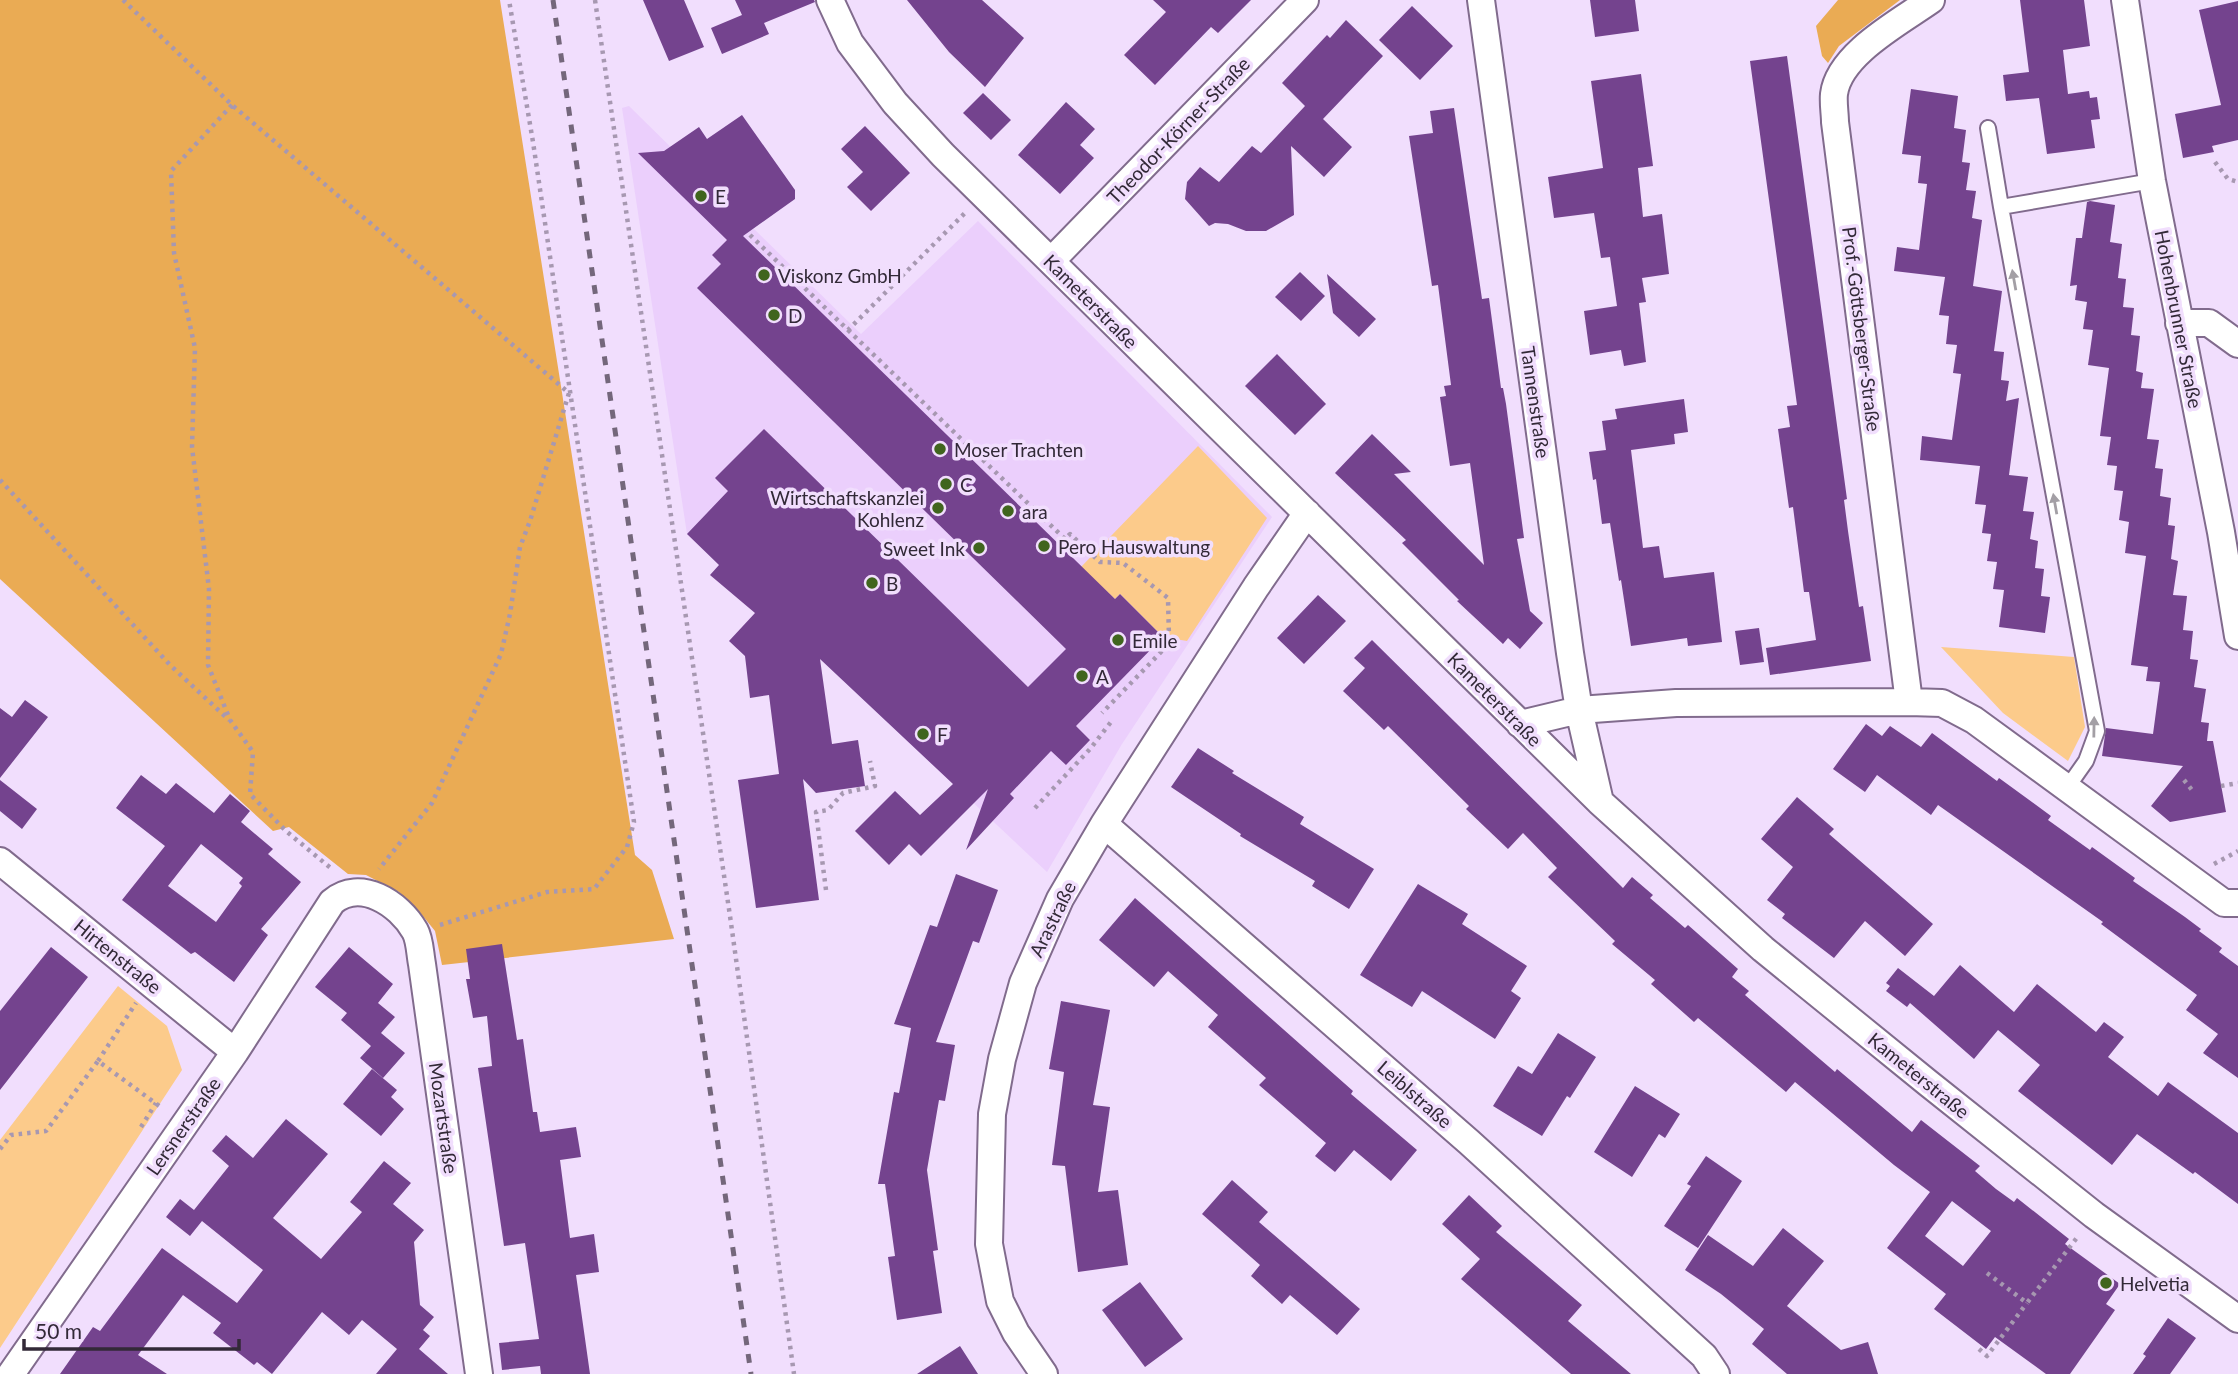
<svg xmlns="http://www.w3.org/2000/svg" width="2238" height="1374" viewBox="0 0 2238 1374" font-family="Lato,sans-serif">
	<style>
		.built { fill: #ebcffc }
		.green { fill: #fccb8b }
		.forest { fill: #eaab54 }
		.building { fill: #74438e; fill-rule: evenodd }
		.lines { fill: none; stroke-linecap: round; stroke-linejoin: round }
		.service-casing { stroke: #816b8d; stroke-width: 18 }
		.minor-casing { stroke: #816b8d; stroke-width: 30 }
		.path { stroke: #a798b1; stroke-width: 4.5; stroke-dasharray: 3.5 5; stroke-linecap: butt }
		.service { stroke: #fff; stroke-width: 14 }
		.minor { stroke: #fff; stroke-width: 26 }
		.rail { stroke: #74677b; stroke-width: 5; stroke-dasharray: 9 9; stroke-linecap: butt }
		.oneway { fill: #a39fa5 }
		.poi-dot { fill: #40651e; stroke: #f1defd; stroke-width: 2.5 }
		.labels { text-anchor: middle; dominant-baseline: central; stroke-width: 7; stroke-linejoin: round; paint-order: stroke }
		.street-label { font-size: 19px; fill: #322937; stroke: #f1defd }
		.poi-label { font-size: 19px; fill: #322937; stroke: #f1defd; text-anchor: start }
	</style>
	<rect width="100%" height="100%" fill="#f1defd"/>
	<path class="built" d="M 629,106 L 861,334 L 978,221 L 1272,517 L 1122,744 L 1047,872 L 687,534 L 622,108 Z"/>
	<path class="green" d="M 1198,446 L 1267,518 L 1187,641 L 1163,637 L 1120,594 L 1115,599 L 1081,567 Z
		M 1941,647 L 2074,657 L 2085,727 L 2068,761 L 2003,713 Z
		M 118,986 L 167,1026 L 182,1070 L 0,1348 L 0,1140 Z"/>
	<path class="forest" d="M 0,0 L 500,0 L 635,855 L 652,870 L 674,939 L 442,965 L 435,931 L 418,910 L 399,892 L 366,875 L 348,874 L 289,827 L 273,831 L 0,579 Z
		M 1838,0 L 1900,0 L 1839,46 L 1828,63 L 1822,56 L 1816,26 Z"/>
	<path class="building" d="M 643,0 L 684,0 L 704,47 L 669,61 Z
		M 735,0 L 814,0 L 815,2 L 764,23 L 769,34 L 722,54 L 711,28 L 742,15 Z
		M 907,0 L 982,0 L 1024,38 L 985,87 L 949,52 Z
		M 1153,0 L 1251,0 L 1218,33 L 1211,27 L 1155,85 L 1124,55 L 1166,12 Z
		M 1590,0 L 1635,0 L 1639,31 L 1595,37 Z
		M 2020,0 L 2084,0 L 2090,46 L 2063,50 L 2068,94 L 2089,91 L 2090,98 L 2097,97 L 2100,119 L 2091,120 L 2095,148 L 2047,154 L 2039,98 L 2006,101 L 2003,75 L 2029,72 Z
		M 2238,1 L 2238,140 L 2212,146 L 2214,152 L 2183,158 L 2175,114 L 2221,105 L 2199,10 Z
		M 1412,6 L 1453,46 L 1420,80 L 1379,40 Z
		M 1346,20 L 1383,56 L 1323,119 L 1352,147 L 1324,177 L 1291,146 L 1294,215 L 1266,231 L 1246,231 L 1228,224 L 1215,223 L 1209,226 L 1185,199 L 1187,182 L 1200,167 L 1219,182 L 1252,146 L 1261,153 L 1305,106 L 1282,83 L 1327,35 L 1330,38 Z
		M 1787,56 L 1847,499 L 1844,500 L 1848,531 L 1859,607 L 1863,606 L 1871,661 L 1770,675 L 1766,648 L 1816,640 L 1809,592 L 1804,592 L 1793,507 L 1789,508 L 1778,429 L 1790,427 L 1787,406 L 1797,405 L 1750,61 Z
		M 1641,74 L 1653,166 L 1638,168 L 1643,217 L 1662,214 L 1669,274 L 1642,278 L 1646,302 L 1639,303 L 1646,362 L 1624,366 L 1621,350 L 1590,355 L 1584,311 L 1617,306 L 1610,257 L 1601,258 L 1594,213 L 1554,218 L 1548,177 L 1603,168 L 1591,81 Z
		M 1911,89 L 1958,96 L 1954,128 L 1966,130 L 1962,162 L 1970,163 L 1966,190 L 1976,191 L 1972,218 L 1982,220 L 1973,286 L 2002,291 L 1994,351 L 2004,352 L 2001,380 L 2009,381 L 2006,401 L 2019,398 L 2009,475 L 2028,477 L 2023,511 L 2034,512 L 2030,539 L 2038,541 L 2035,568 L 2044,569 L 2041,596 L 2050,597 L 2045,633 L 1999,627 L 2004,590 L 1993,589 L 1997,562 L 1987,561 L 1991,534 L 1982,533 L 1986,505 L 1975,504 L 1980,466 L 1920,460 L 1922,436 L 1952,440 L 1961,374 L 1953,373 L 1957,345 L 1946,344 L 1949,316 L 1939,315 L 1945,277 L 1894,271 L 1897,247 L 1919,250 L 1927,184 L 1918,183 L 1921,156 L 1902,154 Z
		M 983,93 L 1011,120 L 991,140 L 963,113 Z
		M 1066,102 L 1095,129 L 1080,145 L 1094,158 L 1060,194 L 1018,155 Z
		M 1454,108 L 1482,299 L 1489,298 L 1501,388 L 1503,388 L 1506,404 L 1524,538 L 1517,539 L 1530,611 L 1543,623 L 1520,649 L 1508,638 L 1503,644 L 1457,601 L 1459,600 L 1402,543 L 1406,540 L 1335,473 L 1372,434 L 1411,472 L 1394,474 L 1484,565 L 1470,463 L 1450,466 L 1440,397 L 1446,396 L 1444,386 L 1451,385 L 1438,285 L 1432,286 L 1409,136 L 1433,133 L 1430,111 Z
		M 742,115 L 795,190 L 795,199 L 743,236 L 1115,599 L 1120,594 L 1163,637 L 1076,726 L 1090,740 L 1066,765 L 1051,751 L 1010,794 L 1014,798 L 966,850 L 988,789 L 921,856 L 909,844 L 889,865 L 855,831 L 895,791 L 920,815 L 953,784 L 820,659 L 832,744 L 858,740 L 865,786 L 816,793 L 803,779 L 819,900 L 756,908 L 738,780 L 779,774 L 769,695 L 750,698 L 745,656 L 729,641 L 755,613 L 710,575 L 719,565 L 687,534 L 728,491 L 715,478 L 764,429 L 1028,687 L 1066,649 L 697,288 L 721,264 L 712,255 L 727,240 L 638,153 L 664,151 L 699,127 L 707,139 Z
		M 865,126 L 910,173 L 871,211 L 847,187 L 863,172 L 841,149 Z
		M 2090,201 L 2115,205 L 2110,242 L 2122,244 L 2118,278 L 2126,279 L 2123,307 L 2134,308 L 2131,335 L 2140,336 L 2136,371 L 2143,373 L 2141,388 L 2154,389 L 2147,439 L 2159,440 L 2155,468 L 2163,469 L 2160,496 L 2171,498 L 2168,525 L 2175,526 L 2171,559 L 2178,561 L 2173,595 L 2187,596 L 2183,630 L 2193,631 L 2190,659 L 2198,660 L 2194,687 L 2206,689 L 2201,722 L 2209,723 L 2207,741 L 2213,741 L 2226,812 L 2170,822 L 2151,806 L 2183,766 L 2102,756 L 2106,728 L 2153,734 L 2160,682 L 2146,681 L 2148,667 L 2131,665 L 2146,556 L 2125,553 L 2129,522 L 2119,520 L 2123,491 L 2114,490 L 2117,466 L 2107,465 L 2111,437 L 2100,436 L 2109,368 L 2088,365 L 2093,330 L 2083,329 L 2087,302 L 2075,300 L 2077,285 L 2070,286 L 2076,238 L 2082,238 L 2087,202 Z
		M 1300,272 L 1325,296 L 1301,321 L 1275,297 Z
		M 1327,274 L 1376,319 L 1359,337 L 1333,313 Z
		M 1277,354 L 1326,404 L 1295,435 L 1245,386 Z
		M 1684,399 L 1688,432 L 1674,434 L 1675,444 L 1631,450 L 1643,548 L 1659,546 L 1664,578 L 1714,572 L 1722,642 L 1688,646 L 1687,638 L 1631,646 L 1621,580 L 1619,581 L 1610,523 L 1602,524 L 1596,479 L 1593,480 L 1589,452 L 1606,450 L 1602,421 L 1617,419 L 1615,409 Z
		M 1318,595 L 1346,621 L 1304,664 L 1277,638 Z
		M 1759,628 L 1764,662 L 1740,665 L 1735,631 Z
		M 1372,640 L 1623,888 L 1632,877 L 1653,895 L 1650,898 L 1685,928 L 1688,925 L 1738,969 L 1732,977 L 1749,991 L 1745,995 L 1773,1019 L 1835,1072 L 1837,1069 L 1912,1132 L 1921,1120 L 1980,1166 L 1975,1171 L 1996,1189 L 2014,1202 L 2017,1198 L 2069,1239 L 2065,1244 L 2120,1284 L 2106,1304 L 2115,1310 L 2070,1374 L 2046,1374 L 1995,1337 L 1986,1349 L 1934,1309 L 1946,1294 L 1887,1248 L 1930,1192 L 1894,1165 L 1795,1082 L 1786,1092 L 1698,1018 L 1694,1022 L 1651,984 L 1655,980 L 1612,944 L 1615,941 L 1548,877 L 1557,868 L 1523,833 L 1508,849 L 1466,809 L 1469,806 L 1388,726 L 1384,730 L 1343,691 L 1365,668 L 1354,658 ZM 1952,1201 L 1991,1231 L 1963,1266 L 1925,1236 Z
		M 25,700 L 48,717 L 0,778 L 0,708 L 12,717 Z
		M 1866,724 L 1882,736 L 1890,726 L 1921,747 L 1932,733 L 1997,781 L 1999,778 L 2051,816 L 2048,820 L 2090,850 L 2092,847 L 2135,878 L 2133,881 L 2185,917 L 2201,929 L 2199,931 L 2222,948 L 2219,952 L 2238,966 L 2238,1078 L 2203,1053 L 2218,1034 L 2186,1010 L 2197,995 L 2101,924 L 2103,922 L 1938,805 L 1931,815 L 1877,775 L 1865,792 L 1833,769 Z
		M 1198,748 L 1234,771 L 1232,773 L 1304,817 L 1300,824 L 1374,869 L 1349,909 L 1312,886 L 1315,881 L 1240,836 L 1241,834 L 1171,787 Z
		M 141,775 L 166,794 L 176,783 L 214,813 L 230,794 L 250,811 L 241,822 L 273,849 L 268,854 L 301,882 L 261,929 L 268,935 L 234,982 L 195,952 L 191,954 L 122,900 L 165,846 L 116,808 ZM 201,844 L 243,878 L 239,883 L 242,886 L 216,922 L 168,886 Z
		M 0,780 L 37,809 L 22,829 L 0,811 Z
		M 1797,797 L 1834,829 L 1829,834 L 1933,924 L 1905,956 L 1865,921 L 1834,958 L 1782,918 L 1785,914 L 1767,900 L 1793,867 L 1761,839 Z
		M 956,874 L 998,890 L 979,943 L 973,941 L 936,1042 L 955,1045 L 945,1101 L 939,1100 L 927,1170 L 938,1250 L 933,1251 L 942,1313 L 897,1320 L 888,1257 L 895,1256 L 885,1184 L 878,1184 L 894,1092 L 899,1093 L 911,1028 L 894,1024 L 930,925 L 937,927 Z
		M 1418,884 L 1468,914 L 1462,924 L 1527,966 L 1511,991 L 1521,998 L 1495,1039 L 1422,991 L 1412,1007 L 1360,975 Z
		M 1135,898 L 1353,1091 L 1351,1094 L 1417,1150 L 1391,1181 L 1354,1150 L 1335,1172 L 1315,1156 L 1326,1143 L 1259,1085 L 1266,1078 L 1208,1027 L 1218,1015 L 1168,971 L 1154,987 L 1099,940 Z
		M 502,944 L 517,1040 L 523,1039 L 533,1112 L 537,1112 L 540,1132 L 576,1127 L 581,1157 L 560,1160 L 570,1238 L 594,1234 L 599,1272 L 576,1275 L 590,1374 L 541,1374 L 540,1366 L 502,1370 L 499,1343 L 539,1339 L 525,1243 L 504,1246 L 478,1068 L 492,1066 L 487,1016 L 473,1018 L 466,979 L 470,979 L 466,949 Z
		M 51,947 L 88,977 L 0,1090 L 0,1011 Z
		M 349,947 L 393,984 L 378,1003 L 395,1017 L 381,1033 L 405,1053 L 383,1078 L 360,1058 L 371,1046 L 341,1020 L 347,1013 L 315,987 Z
		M 1960,965 L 2014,1012 L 2037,984 L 2096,1032 L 2104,1022 L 2124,1037 L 2108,1057 L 2158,1096 L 2168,1082 L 2238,1133 L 2238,1204 L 2195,1172 L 2193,1174 L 2137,1134 L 2112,1165 L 2018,1091 L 2040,1065 L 1998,1030 L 1974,1059 L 1910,1003 L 1907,1007 L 1886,991 L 1890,986 L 1886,983 L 1898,968 L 1934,996 Z
		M 1061,1001 L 1110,1010 L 1093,1105 L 1110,1107 L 1098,1192 L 1118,1190 L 1128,1265 L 1078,1272 L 1065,1166 L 1052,1165 L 1064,1072 L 1049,1069 Z
		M 1558,1033 L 1596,1057 L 1570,1098 L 1567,1096 L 1542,1136 L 1493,1106 L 1518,1066 L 1532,1074 Z
		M 372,1069 L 397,1090 L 391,1097 L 404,1109 L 381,1136 L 343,1104 Z
		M 1635,1086 L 1680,1114 L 1665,1138 L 1659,1134 L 1632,1177 L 1594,1152 Z
		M 286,1119 L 328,1154 L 273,1218 L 321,1259 L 362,1212 L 350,1202 L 384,1161 L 411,1183 L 393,1204 L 424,1230 L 414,1242 L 420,1305 L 434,1317 L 423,1330 L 430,1336 L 419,1349 L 448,1374 L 376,1374 L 397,1349 L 362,1320 L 349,1335 L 322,1312 L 272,1374 L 257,1362 L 254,1365 L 213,1333 L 221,1323 L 183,1295 L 138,1355 L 167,1374 L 60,1374 L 93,1327 L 100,1331 L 162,1248 L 237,1303 L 263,1270 L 202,1221 L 190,1236 L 166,1217 L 180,1199 L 194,1210 L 229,1166 L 212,1151 L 226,1135 L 253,1158 Z
		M 1706,1156 L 1742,1181 L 1698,1248 L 1664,1226 L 1691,1186 L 1687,1184 Z
		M 1232,1180 L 1268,1212 L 1259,1222 L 1360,1309 L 1337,1335 L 1290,1295 L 1282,1304 L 1251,1276 L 1260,1265 L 1202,1214 Z
		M 1469,1195 L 1502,1226 L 1496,1232 L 1582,1305 L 1568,1321 L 1631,1374 L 1571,1374 L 1461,1279 L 1480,1259 L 1442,1224 Z
		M 1783,1228 L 1824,1261 L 1787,1306 L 1841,1350 L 1868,1342 L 1878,1374 L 1787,1374 L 1752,1344 L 1764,1329 L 1721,1294 L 1685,1270 L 1708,1235 L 1753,1266 Z
		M 1140,1282 L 1183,1339 L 1145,1367 L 1102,1310 Z
		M 2168,1318 L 2196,1338 L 2170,1374 L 2133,1374 L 2146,1356 L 2143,1354 Z
		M 960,1346 L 978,1374 L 917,1374 Z"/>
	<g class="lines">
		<g class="service-casing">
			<path id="service" d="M 1988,128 L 2001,207
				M 2067,788 L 2086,761 L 2097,731 L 2001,207 L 2152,181"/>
		</g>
		<g class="minor-casing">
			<path id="minor" d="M 830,0 L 850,43 L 895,103 L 943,155 L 1600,802 L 1763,949 L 1928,1083 L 2094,1215 L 2238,1319
				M 1481,0 L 1570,653 L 1579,710 L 1600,802
				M 1931,0 C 1900,22 1839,54 1834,94 C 1833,103 1835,114 1835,122 L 1909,702 L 1942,703 L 1974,720 L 2224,903 L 2238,903
				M 2125,0 L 2152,181 L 2221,532 L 2238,636
				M 1051,261 L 1305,0
				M 2179,323 L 2209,323 L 2238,344
				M 1520,724 L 1579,710 L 1676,703 L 1909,702
				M 1104,824 L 1469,1142 L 1704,1356 L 1716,1374
				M 0,861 L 235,1052
				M 11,1374 L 235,1052 L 332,902 C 360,878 399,903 415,931 C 420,940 420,954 422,964 L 479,1374
				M 1044,1374 L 1016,1333 L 1000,1301 L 989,1244 L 992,1114 L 1002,1059 L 1023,983 L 1060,899 L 1104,824 L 1256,587 L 1307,513"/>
		</g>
		<path class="path" d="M 123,0 L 232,105 L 569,393 L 530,521 L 520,547 L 510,614 L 501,654 L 432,803 L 379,869
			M 595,0 L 730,916 L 794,1374
			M 232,105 L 171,171 L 174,253 L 195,348 L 192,447 L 209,589 L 208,665 L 230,720 L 253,752 L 250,794 L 286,831 L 333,870
			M 2215,162 L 2228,179 L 2238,182
			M 750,235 L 848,330 L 965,213
			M 848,330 L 1065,539 L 1070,534 L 1100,562 L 1123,563 L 1168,598 L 1169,638 L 1161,652 L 1102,713
			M 0,480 L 170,665 L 229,720
			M 2184,780 L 2192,790
			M 2221,786 L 2238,783
			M 1035,808 L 1090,749 L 1111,722
			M 2214,864 L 2238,851
			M 826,890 L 816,812 L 828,810 L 843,793 L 875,786 L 870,761
			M 440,925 L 547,892 L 594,889 L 627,847 L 634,822 L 533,142 L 509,0
			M 98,1061 L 136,1003
			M 141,1127 L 156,1103
			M 0,1149 L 11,1135 L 46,1131 L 98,1061 L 162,1108
			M 1987,1273 L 2027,1303 L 2079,1235
			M 1979,1349 L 1987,1356 L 2027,1303"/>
		<use href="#service" class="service"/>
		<use href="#minor" class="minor"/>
		<path class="rail" d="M 553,0 L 751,1374"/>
	</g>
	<defs><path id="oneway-solid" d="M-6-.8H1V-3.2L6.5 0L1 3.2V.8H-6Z" transform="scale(1.75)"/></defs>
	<g class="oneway">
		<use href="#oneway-solid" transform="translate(2014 280) rotate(-100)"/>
		<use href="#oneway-solid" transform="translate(2055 504) rotate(-100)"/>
		<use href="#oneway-solid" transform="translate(2094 727) rotate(-89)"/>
	</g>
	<g class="poi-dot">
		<circle cx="701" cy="196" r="7"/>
		<circle cx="764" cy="275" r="7"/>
		<circle cx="774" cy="315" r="7"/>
		<circle cx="940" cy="449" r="7"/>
		<circle cx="946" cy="484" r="7"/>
		<circle cx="938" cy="508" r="7"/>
		<circle cx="1008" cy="511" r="7"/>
		<circle cx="1044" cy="546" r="7"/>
		<circle cx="979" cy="548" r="7"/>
		<circle cx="872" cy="583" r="7"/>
		<circle cx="1118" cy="640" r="7"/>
		<circle cx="1082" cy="676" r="7"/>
		<circle cx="923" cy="734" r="7"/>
		<circle cx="2106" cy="1283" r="7"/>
	</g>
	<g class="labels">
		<g class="street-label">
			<text transform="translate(1178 130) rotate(-46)">Theodor-Körner-Straße</text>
			<text transform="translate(1091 301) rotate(45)">Kameterstraße</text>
			<text transform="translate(2179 319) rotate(79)">Hohenbrunner Straße</text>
			<text transform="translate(1862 329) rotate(83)">Prof.-Göttsberger-Straße</text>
			<text transform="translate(1536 402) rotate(82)">Tannenstraße</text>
			<text transform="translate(1495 699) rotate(45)">Kameterstraße</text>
			<text transform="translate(1052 919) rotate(-64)">Arastraße</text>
			<text transform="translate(118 956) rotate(39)">Hirtenstraße</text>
			<text transform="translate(1919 1075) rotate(39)">Kameterstraße</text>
			<text transform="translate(1415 1094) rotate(41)">Leiblstraße</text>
			<text transform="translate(444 1118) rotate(82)">Mozartstraße</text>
			<text transform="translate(183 1126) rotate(-55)">Lersnerstraße</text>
		</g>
		<g class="poi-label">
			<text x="715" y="196">E</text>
			<text x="778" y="275">Viskonz GmbH</text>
			<text x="788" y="315">D</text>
			<text x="954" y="449">Moser Trachten</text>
			<text x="960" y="484">C</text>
			<text x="924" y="497" text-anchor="end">Wirtschaftskanzlei<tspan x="924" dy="22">Kohlenz</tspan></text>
			<text x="1022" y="511">ara</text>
			<text x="1058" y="546">Pero Hauswaltung</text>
			<text x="965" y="548" text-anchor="end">Sweet Ink</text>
			<text x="886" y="583">B</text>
			<text x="1132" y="640">Emile</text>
			<text x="1096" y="676">A</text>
			<text x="937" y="734">F</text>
			<text x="2120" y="1283">Helvetia</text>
		</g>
	</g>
	<path d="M24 1339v10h215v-10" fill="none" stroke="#322937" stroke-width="3.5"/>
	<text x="35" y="1339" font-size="21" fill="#322937" stroke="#f1defd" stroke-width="5" paint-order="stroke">50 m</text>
</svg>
